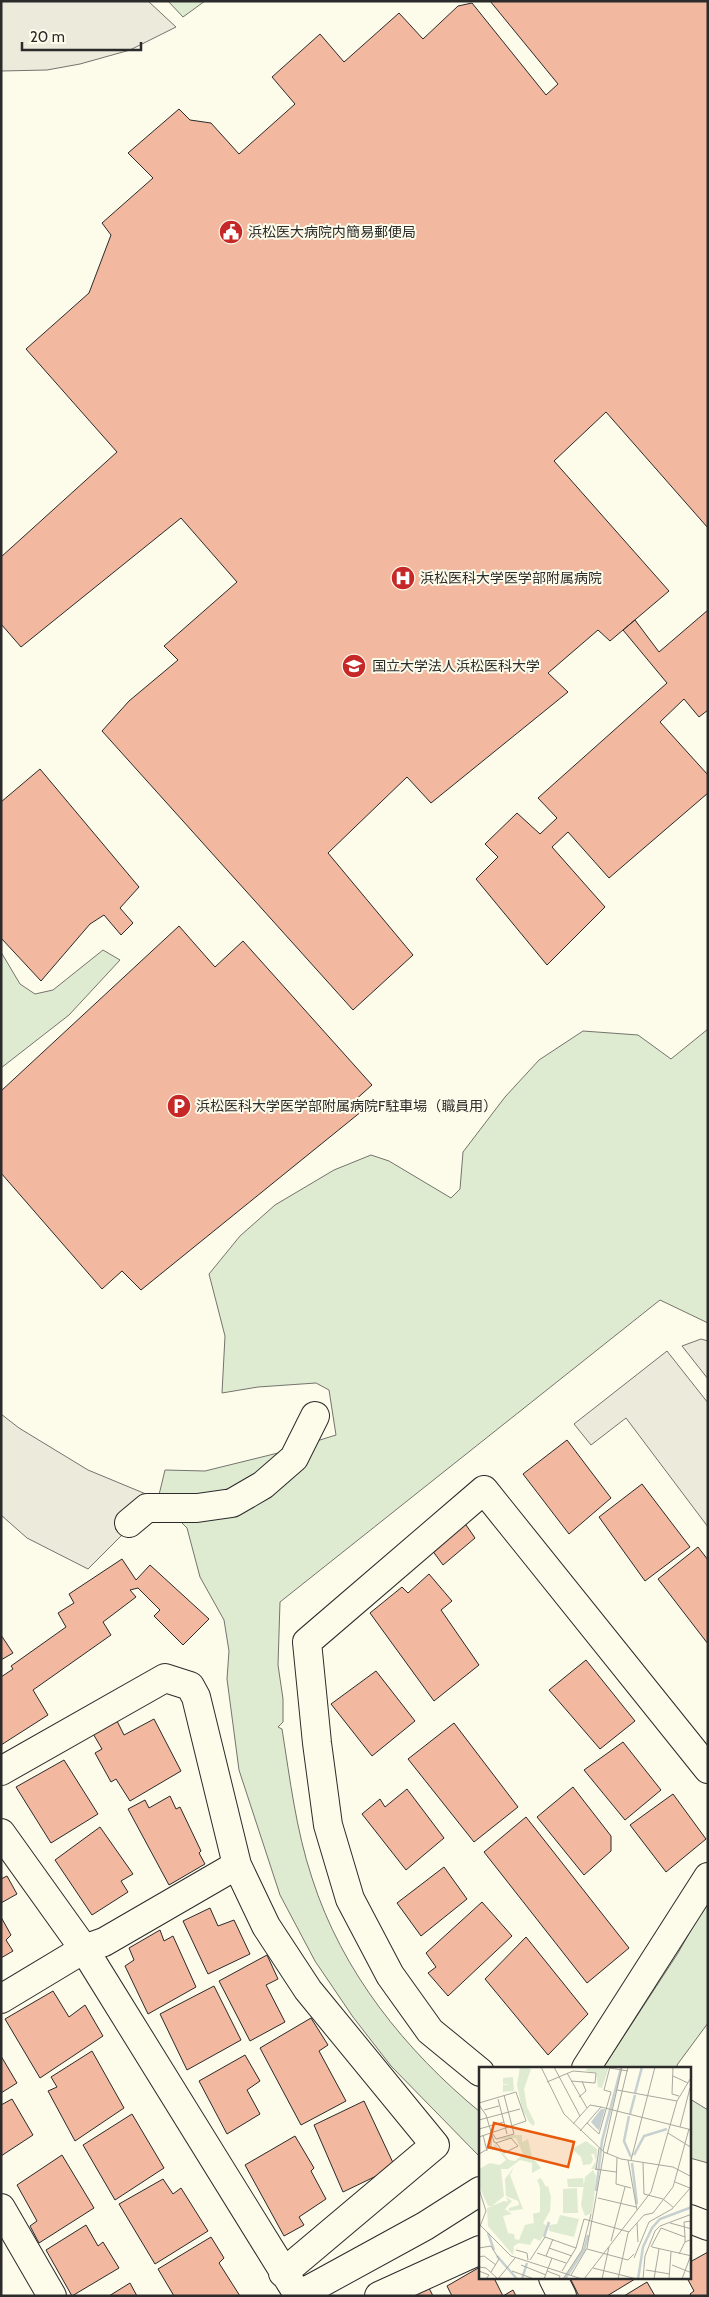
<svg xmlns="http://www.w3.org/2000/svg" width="709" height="2297" viewBox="0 0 709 2297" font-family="Cabin,'Noto Sans JP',sans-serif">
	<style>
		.green { fill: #deebd1; stroke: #74746e }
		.parking { fill: #eceadb; stroke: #74746e }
		.building { fill: #f2b8a0; stroke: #2b2b2b }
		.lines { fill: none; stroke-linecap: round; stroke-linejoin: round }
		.minor-casing { stroke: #2b2b2b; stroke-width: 30 }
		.tertiary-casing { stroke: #2b2b2b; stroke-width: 30 }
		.minor { stroke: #fdfbea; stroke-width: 28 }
		.tertiary { stroke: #fdfbea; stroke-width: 28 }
		.labels { text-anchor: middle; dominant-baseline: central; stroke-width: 4; stroke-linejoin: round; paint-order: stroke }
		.poi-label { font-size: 14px; fill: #2b2b2b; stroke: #fdfbea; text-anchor: start }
		.inset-river { fill: none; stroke: #c7d0d0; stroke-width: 2.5 }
		.inset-road { fill: none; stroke: #a9a89e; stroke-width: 1 }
		.view { fill: #e8590c; fill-opacity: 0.15; stroke: #e8590c; stroke-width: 2.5 }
		.inset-edge { fill: none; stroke: #2b2b2b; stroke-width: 2.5 }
	</style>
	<rect width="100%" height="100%" fill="#fdfbea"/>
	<path class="green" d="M 168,1 L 205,1 L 183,17 Z
		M 103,950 L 120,960 L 69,1015 L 1,1068 L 1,952 L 20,984 L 35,994 L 53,990 Z
		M 708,1029 L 708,1323 L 660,1300 L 280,1602 L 278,1665 L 283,1699 L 283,1722 L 278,1727 L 282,1729 C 290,1779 296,1830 312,1878 C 342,1972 405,2050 480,2112 L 480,2151 L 478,2155 L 391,2066 L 353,2017 L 315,1961 L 280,1895 L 239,1770 L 227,1679 L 229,1651 L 224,1620 L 200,1577 L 187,1528 L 158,1499 L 165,1470 L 205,1471 L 278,1453 L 336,1435 L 329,1390 L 316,1383 L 258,1387 L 222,1393 L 225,1336 L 209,1274 L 240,1236 L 275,1205 L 334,1170 L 371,1155 L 389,1161 L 451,1198 L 460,1189 L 463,1152 L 505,1097 L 539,1060 L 583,1031 L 638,1035 L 671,1059 Z
		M 708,1900 L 708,2023 L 677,2065 L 677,2068 L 603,2068 L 678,1953 Z
		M 690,2099 L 708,2110 L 708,2163 L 690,2158 Z"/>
	<path class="parking" d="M 1,1 L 148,1 L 176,27 L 130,50 L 80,64 L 47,70 L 1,71 Z
		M 701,1339 L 708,1341 L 708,1379 L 682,1346 Z
		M 667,1351 L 708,1403 L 708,1527 L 626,1418 L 591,1445 L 574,1424 Z
		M 1,1414 L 19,1428 L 88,1470 L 158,1499 L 88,1569 L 27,1538 L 1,1515 Z"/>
	<path class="building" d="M 490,1 L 708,1 L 708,528 L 606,412 L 554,461 L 669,591 L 610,641 L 598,630 L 548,673 L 568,692 L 431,803 L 407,777 L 328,853 L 413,955 L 353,1010 L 102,731 L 129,701 L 178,660 L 164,646 L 237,582 L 181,518 L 21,647 L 1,624 L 1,557 L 117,452 L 26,349 L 89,293 L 111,235 L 102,223 L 153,178 L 128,153 L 179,109 L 190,120 L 211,123 L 239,154 L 295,104 L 272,77 L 320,34 L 344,62 L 399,13 L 423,39 L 458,6 L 472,3 L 546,95 L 558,84 Z
		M 708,610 L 708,710 L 699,717 L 684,699 L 660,722 L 708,775 L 708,793 L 609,878 L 568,832 L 552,847 L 605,907 L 547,965 L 476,879 L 498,857 L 485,844 L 517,813 L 540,834 L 557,818 L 538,798 L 667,683 L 623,630 L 635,620 L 659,652 Z
		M 40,769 L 139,887 L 120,908 L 133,923 L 121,935 L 104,915 L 90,924 L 41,981 L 1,938 L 1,802 Z
		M 179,926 L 215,967 L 243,941 L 372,1085 L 353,1102 L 362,1111 L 141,1290 L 122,1271 L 102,1289 L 1,1173 L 1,1091 Z
		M 567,1440 L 611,1498 L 569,1534 L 523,1474 Z
		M 642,1484 L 690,1547 L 645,1581 L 599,1517 Z
		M 464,1522 L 475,1538 L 443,1565 L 432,1550 Z
		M 698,1547 L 708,1560 L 708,1644 L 658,1579 Z
		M 122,1559 L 136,1580 L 150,1565 L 209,1619 L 183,1645 L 154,1616 L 160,1610 L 138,1588 L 130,1590 L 136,1597 L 103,1622 L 111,1635 L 33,1690 L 48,1715 L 1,1745 L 1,1677 L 13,1669 L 11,1666 L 66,1627 L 58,1613 L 74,1603 L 69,1594 Z
		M 429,1574 L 452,1601 L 441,1610 L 479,1665 L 434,1701 L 370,1613 L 402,1587 L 408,1593 Z
		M 1,1635 L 13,1653 L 1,1660 Z
		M 586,1660 L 635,1721 L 600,1749 L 549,1690 Z
		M 376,1671 L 415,1721 L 372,1756 L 331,1704 Z
		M 116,1719 L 124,1735 L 154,1719 L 181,1771 L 130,1801 L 116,1779 L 111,1782 L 95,1753 L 102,1749 L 92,1732 Z
		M 454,1723 L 518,1807 L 474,1842 L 408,1759 Z
		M 623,1742 L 661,1790 L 625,1820 L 584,1770 Z
		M 64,1760 L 98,1814 L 51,1843 L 16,1787 Z
		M 573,1787 L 611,1836 L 611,1851 L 584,1875 L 537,1817 Z
		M 407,1789 L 444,1838 L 406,1870 L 362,1814 L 380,1799 L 385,1807 Z
		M 673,1794 L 706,1839 L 666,1872 L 630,1825 Z
		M 170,1796 L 176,1809 L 180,1807 L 201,1851 L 199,1853 L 205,1864 L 169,1885 L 128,1809 L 145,1800 L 149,1808 Z
		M 526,1817 L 629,1948 L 587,1983 L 484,1852 Z
		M 100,1827 L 133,1874 L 121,1881 L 128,1892 L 92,1915 L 55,1860 Z
		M 444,1867 L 467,1899 L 421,1936 L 397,1903 Z
		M 7,1876 L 17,1894 L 1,1903 L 1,1879 Z
		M 482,1902 L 512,1936 L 448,1996 L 428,1973 L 436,1967 L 426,1953 Z
		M 210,1908 L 218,1926 L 234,1920 L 250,1954 L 208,1974 L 183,1921 Z
		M 1,1917 L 11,1935 L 6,1940 L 13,1951 L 1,1958 Z
		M 160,1930 L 164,1941 L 173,1936 L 196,1987 L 148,2014 L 125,1966 L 134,1960 L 129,1948 Z
		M 526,1937 L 588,2014 L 548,2055 L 485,1979 Z
		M 267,1955 L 278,1979 L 266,1985 L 285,2022 L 250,2041 L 219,1981 Z
		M 214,1986 L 241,2040 L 187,2070 L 160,2014 Z
		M 53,1991 L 69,2017 L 85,2005 L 103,2036 L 40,2078 L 5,2019 Z
		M 311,2018 L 328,2045 L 319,2051 L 346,2101 L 301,2125 L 260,2048 Z
		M 92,2051 L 124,2108 L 75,2141 L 48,2091 L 57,2087 L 51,2077 Z
		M 245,2055 L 260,2081 L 247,2090 L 260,2114 L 227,2134 L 199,2081 Z
		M 1,2056 L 17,2083 L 1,2093 Z
		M 12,2099 L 33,2135 L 1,2156 L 1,2105 Z
		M 364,2101 L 395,2167 L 343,2192 L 314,2125 Z
		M 132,2114 L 164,2168 L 115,2200 L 83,2145 Z
		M 295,2136 L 314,2168 L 311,2171 L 326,2199 L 299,2217 L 304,2225 L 284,2236 L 245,2165 Z
		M 62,2155 L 94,2208 L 39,2243 L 30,2226 L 37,2221 L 17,2185 Z
		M 163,2179 L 173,2194 L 181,2188 L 208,2231 L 155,2264 L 119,2204 Z
		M 86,2225 L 98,2246 L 103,2242 L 119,2268 L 72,2296 L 46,2250 Z
		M 211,2237 L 224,2258 L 219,2263 L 240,2296 L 174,2296 L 158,2269 Z
		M 708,2252 L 708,2296 L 691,2296 L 690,2294 L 694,2291 L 687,2278 L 690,2278 L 690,2262 Z
		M 480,2267 L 480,2278 L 494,2278 L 503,2296 L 513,2290 L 516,2296 L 452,2296 L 447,2286 Z
		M 570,2278 L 635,2278 L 635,2279 L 607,2296 L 579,2296 Z
		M 647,2282 L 655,2296 L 624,2296 Z
		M 130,2283 L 137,2296 L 109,2296 Z
		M 427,2284 L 433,2296 L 414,2296 L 412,2293 Z"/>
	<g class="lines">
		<g class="minor-casing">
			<path id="minor" d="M 129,1523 L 147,1508 L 197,1508 L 232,1503 L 263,1485 L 294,1458 L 315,1416
				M 1,1771 L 165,1678 L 190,1686 L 196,1697 L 237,1865 L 266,1926 L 308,1990 L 435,2145 L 283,2273
				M 1,1833 L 84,1949 L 294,2288
				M 1,1999 L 84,1949 L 104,1942 L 237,1865
				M 586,2068 L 708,1877
				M 480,2072 L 430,2031 L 390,1975 L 350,1899 L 328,1825 L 317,1743 L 307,1642 L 484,1490 L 708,1769
				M 1,2208 L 52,2296
				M 690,2219 L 708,2226
				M 553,2278 L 562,2296
				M 299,2295 L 425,2226 L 480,2191
				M 379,2296 L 480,2250"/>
		</g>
		<g class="tertiary-casing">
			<path id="tertiary" d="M 297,2296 L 299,2295"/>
		</g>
		<use href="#minor" class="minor"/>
		<use href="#tertiary" class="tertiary"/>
	</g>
	<defs>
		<g id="civic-disc" transform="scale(1.25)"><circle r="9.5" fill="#c62828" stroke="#fdfbea"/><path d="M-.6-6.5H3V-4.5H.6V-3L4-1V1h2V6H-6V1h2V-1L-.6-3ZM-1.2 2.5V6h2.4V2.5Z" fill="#fff"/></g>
		<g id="hospital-disc" transform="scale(1.25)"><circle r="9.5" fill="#c62828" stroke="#fdfbea"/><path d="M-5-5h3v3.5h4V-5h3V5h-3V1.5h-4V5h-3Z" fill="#fff"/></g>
		<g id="university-disc" transform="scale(1.25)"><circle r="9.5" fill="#c62828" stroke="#fdfbea"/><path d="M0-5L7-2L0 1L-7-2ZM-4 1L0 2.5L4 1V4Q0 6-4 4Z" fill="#fff"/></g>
		<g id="parking-disc" transform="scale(1.25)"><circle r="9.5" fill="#c62828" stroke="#fdfbea"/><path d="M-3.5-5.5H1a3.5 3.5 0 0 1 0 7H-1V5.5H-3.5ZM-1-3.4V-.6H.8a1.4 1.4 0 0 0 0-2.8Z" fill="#fff"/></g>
	</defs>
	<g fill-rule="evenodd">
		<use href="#civic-disc" x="231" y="232"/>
		<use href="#hospital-disc" x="403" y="578"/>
		<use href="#university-disc" x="354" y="666"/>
		<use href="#parking-disc" x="179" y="1106"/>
	</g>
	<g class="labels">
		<g class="poi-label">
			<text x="248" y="232">浜松医大病院内簡易郵便局</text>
			<text x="420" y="578">浜松医科大学医学部附属病院</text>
			<text x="372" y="666">国立大学法人浜松医科大学</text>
			<text x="196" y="1106">浜松医科大学医学部附属病院F駐車場（職員用）</text>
		</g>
	</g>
	<g transform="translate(479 2067)">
		<rect width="212" height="212" fill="#fdfbea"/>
		<path d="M 41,0 L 52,2 L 45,22 L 48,40 L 56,56 L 54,59 L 50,55 L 43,58 L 50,55 L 43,42 L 38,18 ZM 108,0 L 130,0 L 123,21 L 119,20 L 117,6 L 107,4 ZM 34,10 L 35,24 L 24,25 L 24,18 L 31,18 L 24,17 L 24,11 ZM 32,68 L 43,68 L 43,75 L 49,72 L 53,90 L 62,101 L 53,106 L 53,96 L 41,93 L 29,102 L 22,102 L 25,129 L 13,139 L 25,134 L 29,135 L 27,130 L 33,134 L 26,142 L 33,147 L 24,149 L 29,166 L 35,167 L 36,172 L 40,173 L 46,158 L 55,156 L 54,147 L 61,145 L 61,120 L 58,113 L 62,111 L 67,120 L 69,119 L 72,130 L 71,144 L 64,156 L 69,160 L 61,174 L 55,171 L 51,178 L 40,176 L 35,179 L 34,188 L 9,159 L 8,141 L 13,139 L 9,139 L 0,119 L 0,102 L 11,96 L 21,98 L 27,93 L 18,81 L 12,84 L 16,77 L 30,93 L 36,94 L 44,87 L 37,71 L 16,73 ZM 107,74 L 118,82 L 117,102 L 112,102 L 117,94 L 115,87 L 112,87 L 114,92 L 112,97 L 104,98 L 102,90 L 93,82 ZM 35,100 L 31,108 L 44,142 L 30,144 L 30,141 L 40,138 L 39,134 L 27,129 L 26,112 ZM 114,103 L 117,109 L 115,133 L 113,146 L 106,149 L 102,138 L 106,110 ZM 104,111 L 105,120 L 89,120 L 88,112 ZM 98,121 L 99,146 L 84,146 L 84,122 ZM 81,148 L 100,152 L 95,170 L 70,164 L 70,158 L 78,157 Z" fill="#deebd1"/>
		<path d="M 122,42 L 126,42 L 120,64 L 112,55 Z" fill="#c7d0d0"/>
		<path class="inset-river" d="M 156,26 L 163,0M 151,47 L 156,28M 150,49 L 145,74 L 152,90M 155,88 L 165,69 L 188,62M 153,96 L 158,137M 117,124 L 123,74 L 142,1M 9,166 L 15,183M 65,170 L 70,155M 18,189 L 38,212M 43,212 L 48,196M 86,212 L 105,183 L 109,168M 159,212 L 164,180 L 173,161 L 181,152 L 213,140"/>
		<path class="inset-road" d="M 62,0 L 85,47 L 125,85 L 142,92 L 194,100 L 213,110M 75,0 L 101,49 L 94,57M 194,0 L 193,27 L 200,29M 131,1 L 149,4M 88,6 L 108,41M 194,9 L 209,16M 68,15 L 94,4 L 117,6 L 116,16 L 92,14M 138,23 L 198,34M 100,30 L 107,24 L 103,14M 19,32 L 28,67M 0,36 L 37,25 L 47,54 L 0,70M 0,38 L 7,48 L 15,75 L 17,76 L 24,84 L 25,86 L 39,79 L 32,71 L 17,76M 5,43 L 20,39M 101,49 L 111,38 L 122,40M 0,53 L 41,42M 108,56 L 120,67 L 132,25 L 125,23 L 131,0M 201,60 L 211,21M 0,62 L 25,55M 101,64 L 122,40 L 213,63M 189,66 L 213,81M 14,67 L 17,72 L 35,67 L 25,28M 4,68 L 8,84M 124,84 L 143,0M 0,87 L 12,80 L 12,69M 128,87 L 149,0M 138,91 L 137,117 L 152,121M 149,93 L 158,143M 152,93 L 176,0M 164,96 L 165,127 L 184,132 L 194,140M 116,102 L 137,105M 117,103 L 120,81M 196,115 L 211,121M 0,122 L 7,144 L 0,162M 119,131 L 157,140M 158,156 L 159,175M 191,156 L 213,162M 0,157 L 32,189 L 103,212M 206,170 L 205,155 L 213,154M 132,174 L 146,120M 172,180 L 182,161 L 206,170 L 206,175M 173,180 L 213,189M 0,181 L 12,179 L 20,192 L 12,205M 70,181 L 93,189M 108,182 L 149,193 L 155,187M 37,183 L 48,186 L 49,193M 58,186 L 87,196M 200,187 L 206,175 L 213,172M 67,189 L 74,172M 0,190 L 5,189 L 17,198M 155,191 L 170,155 L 193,142 L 213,119M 51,193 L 66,170 L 97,181M 42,198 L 67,208M 193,198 L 213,206M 0,200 L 7,201 L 19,212 L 36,191M 114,201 L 158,212M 167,203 L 191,207M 0,204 L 10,208 L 7,212M 33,204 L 55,212M 68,204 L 81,209 L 80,212M 83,204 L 97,181 L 105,152 L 150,165M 92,208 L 108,181 L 125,85M 65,212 L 73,191M 84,212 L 103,183 L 112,147M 105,212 L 172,125 L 198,34 L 213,9M 123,212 L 130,180M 139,212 L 149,166 L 165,148 L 174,146 L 194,120 L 210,62M 164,212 L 166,189 L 176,164 L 181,159 L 213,147M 175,212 L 180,182M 190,212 L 192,185M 203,212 L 213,185"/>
		<path class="view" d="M 15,56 L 95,75 L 89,100 L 9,80 Z"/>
		<rect width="212" height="212" class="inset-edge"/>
	</g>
	<rect width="709" height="2297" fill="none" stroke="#2b2b2b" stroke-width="5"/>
	<path d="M22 42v8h119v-8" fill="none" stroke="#2b2b2b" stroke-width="2.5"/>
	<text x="30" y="42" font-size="15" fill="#2b2b2b" stroke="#fdfbea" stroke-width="4" paint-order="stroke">20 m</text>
</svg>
